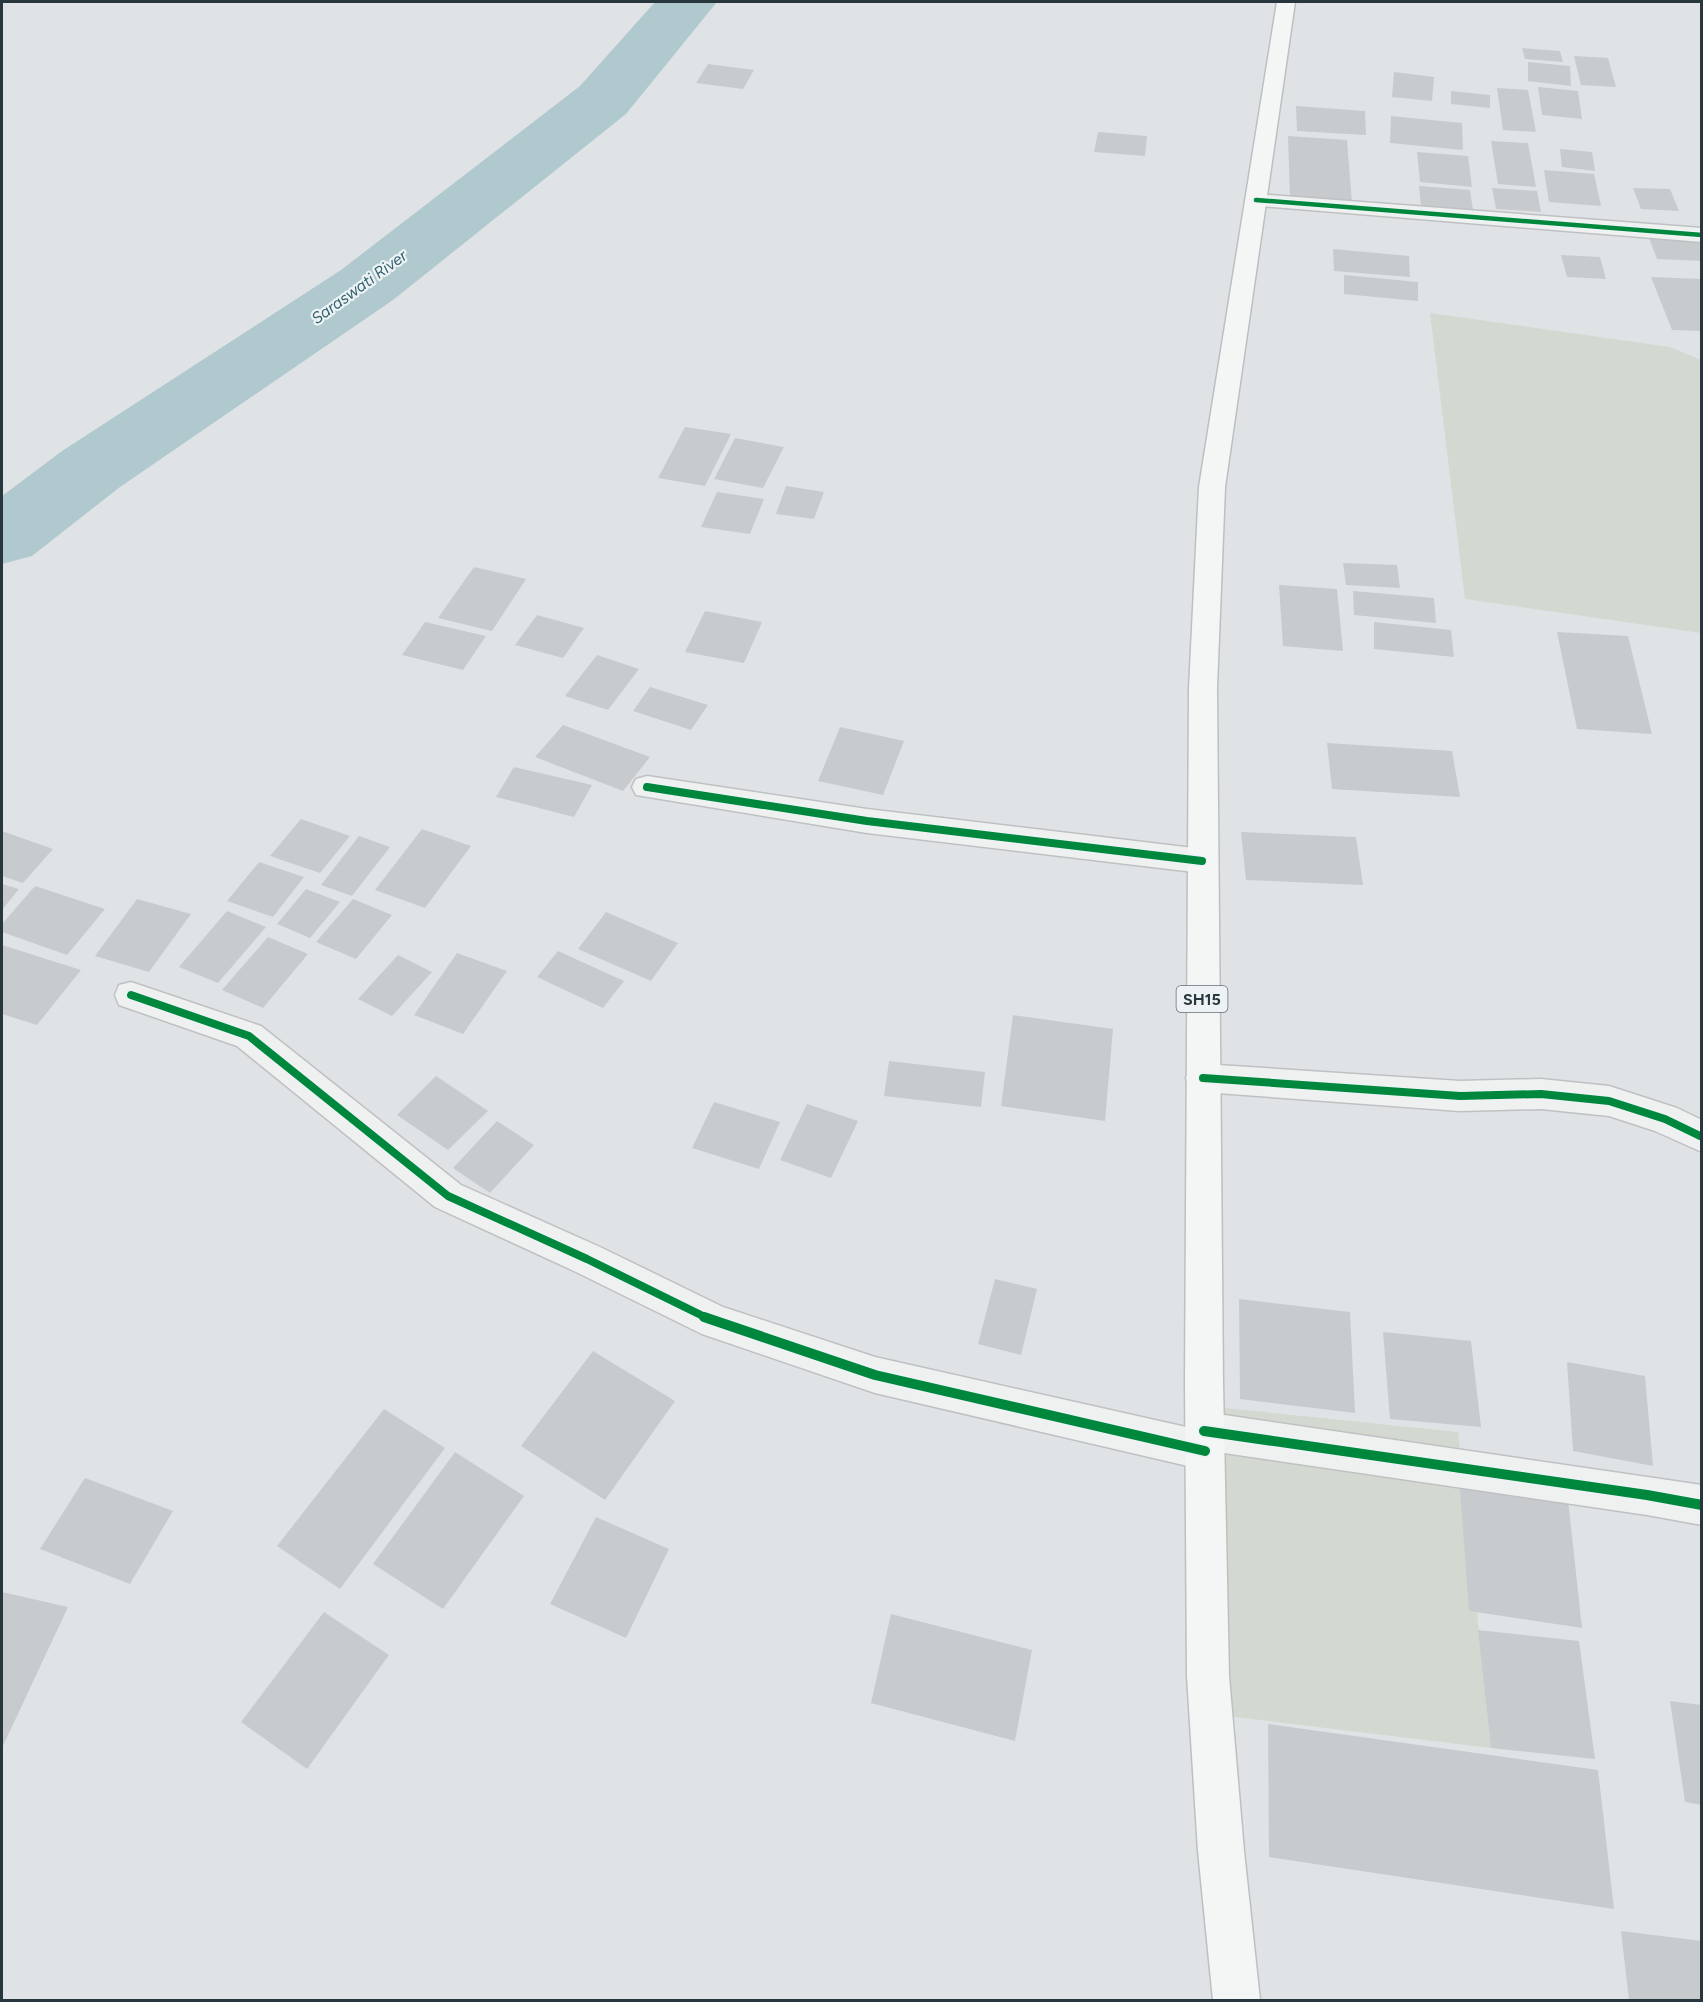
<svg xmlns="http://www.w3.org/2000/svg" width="1703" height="2002" viewBox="0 0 1703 2002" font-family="Figtree,sans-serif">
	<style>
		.green { fill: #d3d9d0 }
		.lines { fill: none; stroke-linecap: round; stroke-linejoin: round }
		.river { fill: #afc9cf; fill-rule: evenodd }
		.building { fill: #c8cbcd }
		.minor-casing { stroke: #bec1c3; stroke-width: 3 }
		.major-casing { stroke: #bcc0c2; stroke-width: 3 }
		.minor { fill: #eff1f1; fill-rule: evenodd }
		.major { fill: #f4f5f5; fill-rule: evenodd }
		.cycleway-far2-casing { stroke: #edf3f4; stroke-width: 7 }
		.cycleway-far1-casing { stroke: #edf3f4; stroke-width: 11 }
		.cycleway-casing { stroke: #edf3f4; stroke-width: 14 }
		.cycleway-far2 { stroke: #00873e; stroke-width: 4.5 }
		.cycleway-far1 { stroke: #00873e; stroke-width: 8 }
		.cycleway { stroke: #00873e; stroke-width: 10 }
		.labels { text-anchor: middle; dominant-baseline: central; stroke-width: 4.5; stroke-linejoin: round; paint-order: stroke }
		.far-water-label { font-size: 16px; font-style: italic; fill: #34626f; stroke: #edf3f4 }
		.shield { fill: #edf3f4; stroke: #636f74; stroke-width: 1.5 }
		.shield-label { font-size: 16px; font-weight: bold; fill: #28363d }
	</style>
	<rect width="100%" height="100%" fill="#e0e3e5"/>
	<path class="green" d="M 1430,313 L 1670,347 L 1701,360 L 1701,633 L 1465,599 Z
		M 1215,1407 L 1458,1432 L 1491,1748 L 1226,1716 Z"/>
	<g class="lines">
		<path class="river" d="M 655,2 L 717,2 L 626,114 L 393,300 L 120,487 L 32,556 L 2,564 L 2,496 L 62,451 L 341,270 L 580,86 Z"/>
	</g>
	<path class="building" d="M 1522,48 L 1560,51 L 1563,62 L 1525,59 Z
		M 1574,56 L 1608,58 L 1616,87 L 1581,85 Z
		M 1528,62 L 1570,66 L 1571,86 L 1528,81 Z
		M 708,64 L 754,70 L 743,89 L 696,83 Z
		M 1394,72 L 1434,77 L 1432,101 L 1392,97 Z
		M 1538,87 L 1578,91 L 1582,119 L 1542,115 Z
		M 1497,88 L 1528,90 L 1536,132 L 1503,130 Z
		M 1451,91 L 1490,95 L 1490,108 L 1451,104 Z
		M 1296,106 L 1365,111 L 1366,135 L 1297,131 Z
		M 1391,116 L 1462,123 L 1463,150 L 1390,143 Z
		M 1098,132 L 1147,136 L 1145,156 L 1094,152 Z
		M 1288,136 L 1347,140 L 1352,203 L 1290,199 Z
		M 1491,141 L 1528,143 L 1536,187 L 1498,184 Z
		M 1560,149 L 1592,152 L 1595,171 L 1562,167 Z
		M 1417,152 L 1468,156 L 1472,187 L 1420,182 Z
		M 1544,170 L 1594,174 L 1601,206 L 1549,202 Z
		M 1419,186 L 1470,190 L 1473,210 L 1421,206 Z
		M 1492,188 L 1537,191 L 1541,212 L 1496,209 Z
		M 1633,188 L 1670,189 L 1679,211 L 1641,209 Z
		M 1649,238 L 1702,240 L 1702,261 L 1657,259 Z
		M 1333,249 L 1409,256 L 1410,277 L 1334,271 Z
		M 1561,255 L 1600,257 L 1606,279 L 1567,277 Z
		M 1344,275 L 1418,282 L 1418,301 L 1344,294 Z
		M 1651,277 L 1702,279 L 1702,331 L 1672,330 Z
		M 685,427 L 731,434 L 705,486 L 658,478 Z
		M 735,438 L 784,447 L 763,488 L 714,479 Z
		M 786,486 L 824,492 L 814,519 L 776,514 Z
		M 717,492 L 764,499 L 750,534 L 701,527 Z
		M 1343,563 L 1397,565 L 1400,588 L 1346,585 Z
		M 474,567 L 526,579 L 492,631 L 438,618 Z
		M 1279,585 L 1337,589 L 1343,651 L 1283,646 Z
		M 1353,591 L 1434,598 L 1436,623 L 1354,615 Z
		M 705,611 L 762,622 L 744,663 L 685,652 Z
		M 537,615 L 584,628 L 563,658 L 515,645 Z
		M 425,622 L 486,636 L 463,670 L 402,655 Z
		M 1374,622 L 1451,630 L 1454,657 L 1374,649 Z
		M 1557,632 L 1628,636 L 1652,734 L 1577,729 Z
		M 597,655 L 639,669 L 608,710 L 565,696 Z
		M 650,687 L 708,705 L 691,730 L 633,711 Z
		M 563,725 L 650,757 L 623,791 L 535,757 Z
		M 840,727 L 904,741 L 883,795 L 818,781 Z
		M 1327,743 L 1452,751 L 1460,797 L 1332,789 Z
		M 514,767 L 592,785 L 574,817 L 496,797 Z
		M 301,819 L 350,836 L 320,873 L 270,856 Z
		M 422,829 L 471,846 L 425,908 L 375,890 Z
		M 2,831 L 53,849 L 23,883 L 2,876 Z
		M 1241,832 L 1356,837 L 1363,885 L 1246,880 Z
		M 359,836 L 390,847 L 352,896 L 321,885 Z
		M 259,862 L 304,877 L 273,917 L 227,901 Z
		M 2,884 L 19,889 L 2,910 Z
		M 35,886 L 105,909 L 67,955 L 2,932 L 2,924 Z
		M 306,889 L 340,902 L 310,938 L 277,924 Z
		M 137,899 L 191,914 L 149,972 L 95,956 Z
		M 353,899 L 392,915 L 356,959 L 316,942 Z
		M 227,911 L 266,927 L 218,983 L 179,967 Z
		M 606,912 L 678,943 L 651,981 L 578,949 Z
		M 268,937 L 308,954 L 263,1008 L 222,990 Z
		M 2,945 L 81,970 L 37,1025 L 2,1014 Z
		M 558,951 L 624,981 L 603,1008 L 537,977 Z
		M 457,953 L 507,971 L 463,1034 L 414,1015 Z
		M 398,955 L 432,972 L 392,1016 L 358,999 Z
		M 1013,1015 L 1113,1029 L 1105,1121 L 1001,1106 Z
		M 889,1061 L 985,1072 L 981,1107 L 884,1096 Z
		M 436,1076 L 488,1111 L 448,1150 L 397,1115 Z
		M 714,1102 L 780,1122 L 759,1169 L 692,1148 Z
		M 807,1104 L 858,1121 L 831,1178 L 780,1160 Z
		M 497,1121 L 534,1145 L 490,1193 L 453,1168 Z
		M 995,1279 L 1037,1289 L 1021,1355 L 978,1344 Z
		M 1239,1299 L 1350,1312 L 1355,1413 L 1240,1399 Z
		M 1383,1332 L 1471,1341 L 1481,1427 L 1390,1419 Z
		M 593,1351 L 675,1401 L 605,1500 L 521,1446 Z
		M 1567,1362 L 1645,1376 L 1653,1466 L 1573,1451 Z
		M 384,1409 L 445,1448 L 340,1589 L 277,1546 Z
		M 455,1452 L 524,1496 L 443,1609 L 373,1564 Z
		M 1459,1476 L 1567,1490 L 1582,1628 L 1469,1611 Z
		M 85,1478 L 173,1511 L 130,1584 L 40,1549 Z
		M 596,1517 L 669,1549 L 626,1638 L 550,1604 Z
		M 2,1592 L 68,1607 L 2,1748 Z
		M 324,1612 L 389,1655 L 307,1769 L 241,1722 Z
		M 891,1614 L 1032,1650 L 1015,1741 L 871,1703 Z
		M 1478,1630 L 1579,1641 L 1595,1759 L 1491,1748 Z
		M 1670,1701 L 1702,1705 L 1702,1805 L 1685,1802 Z
		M 1268,1724 L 1598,1770 L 1614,1909 L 1269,1857 Z
		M 1621,1931 L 1702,1941 L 1702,2000 L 1629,2000 Z"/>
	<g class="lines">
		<g class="minor-casing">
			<path id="minor" d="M 1256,194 L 1702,228 L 1702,242 L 1248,205 L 1245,200 L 1248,195 Z
				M 647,776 L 867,809 L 1202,849 L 1213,853 L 1218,861 L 1213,869 L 1202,873 L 867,833 L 636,795 L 632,787 L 636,779 Z
				M 131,982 L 261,1026 L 461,1185 L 600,1247 L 723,1307 L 875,1357 L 1186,1427 L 1190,1418 L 1204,1412 L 1702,1485 L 1702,1525 L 1647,1515 L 1224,1453 L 1219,1465 L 1205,1470 L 875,1393 L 702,1334 L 574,1271 L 435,1207 L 237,1046 L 119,1005 L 115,995 L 119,985 Z
				M 1203,1064 L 1460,1081 L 1541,1079 L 1609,1086 L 1677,1108 L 1702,1120 L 1702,1152 L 1655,1131 L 1609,1116 L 1541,1109 L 1460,1111 L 1203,1092 L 1191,1088 L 1186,1078 L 1191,1068 Z"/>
		</g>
		<g class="major-casing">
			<path id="major" d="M 1277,2 L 1295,2 L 1225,487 L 1217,688 L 1223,1383 L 1229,1676 L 1244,1851 L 1260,2000 L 1213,2000 L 1198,1851 L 1187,1676 L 1185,1383 L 1189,688 L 1199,487 Z"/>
		</g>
		<use href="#minor" class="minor"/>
		<use href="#major" class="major"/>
		<g class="cycleway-far2-casing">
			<path id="cycleway-far2" d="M 1256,200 L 1702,235"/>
		</g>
		<g class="cycleway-far1-casing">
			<path id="cycleway-far1" d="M 647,787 L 867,821 L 1202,861
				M 131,995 L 249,1036 L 448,1196 L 587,1259 L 707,1318
				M 1203,1078 L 1460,1096 L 1541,1094 L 1609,1101 L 1665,1119 L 1702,1137"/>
		</g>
		<g class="cycleway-casing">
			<path id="cycleway" d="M 704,1317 L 875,1375 L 1205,1451
				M 1204,1431 L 1647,1495 L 1702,1505"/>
		</g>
		<use href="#cycleway-far2" class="cycleway-far2"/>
		<use href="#cycleway-far1" class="cycleway-far1"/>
		<use href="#cycleway" class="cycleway"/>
	</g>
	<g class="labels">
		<g class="far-water-label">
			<text transform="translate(359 287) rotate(-36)">Saraswati River</text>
		</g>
		<rect class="shield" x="1176.5" y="986" width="51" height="26" rx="4.5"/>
		<g class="shield-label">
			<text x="1202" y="999">SH15</text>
		</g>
	</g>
	<rect width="1703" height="2002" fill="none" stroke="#28363d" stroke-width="6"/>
</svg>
